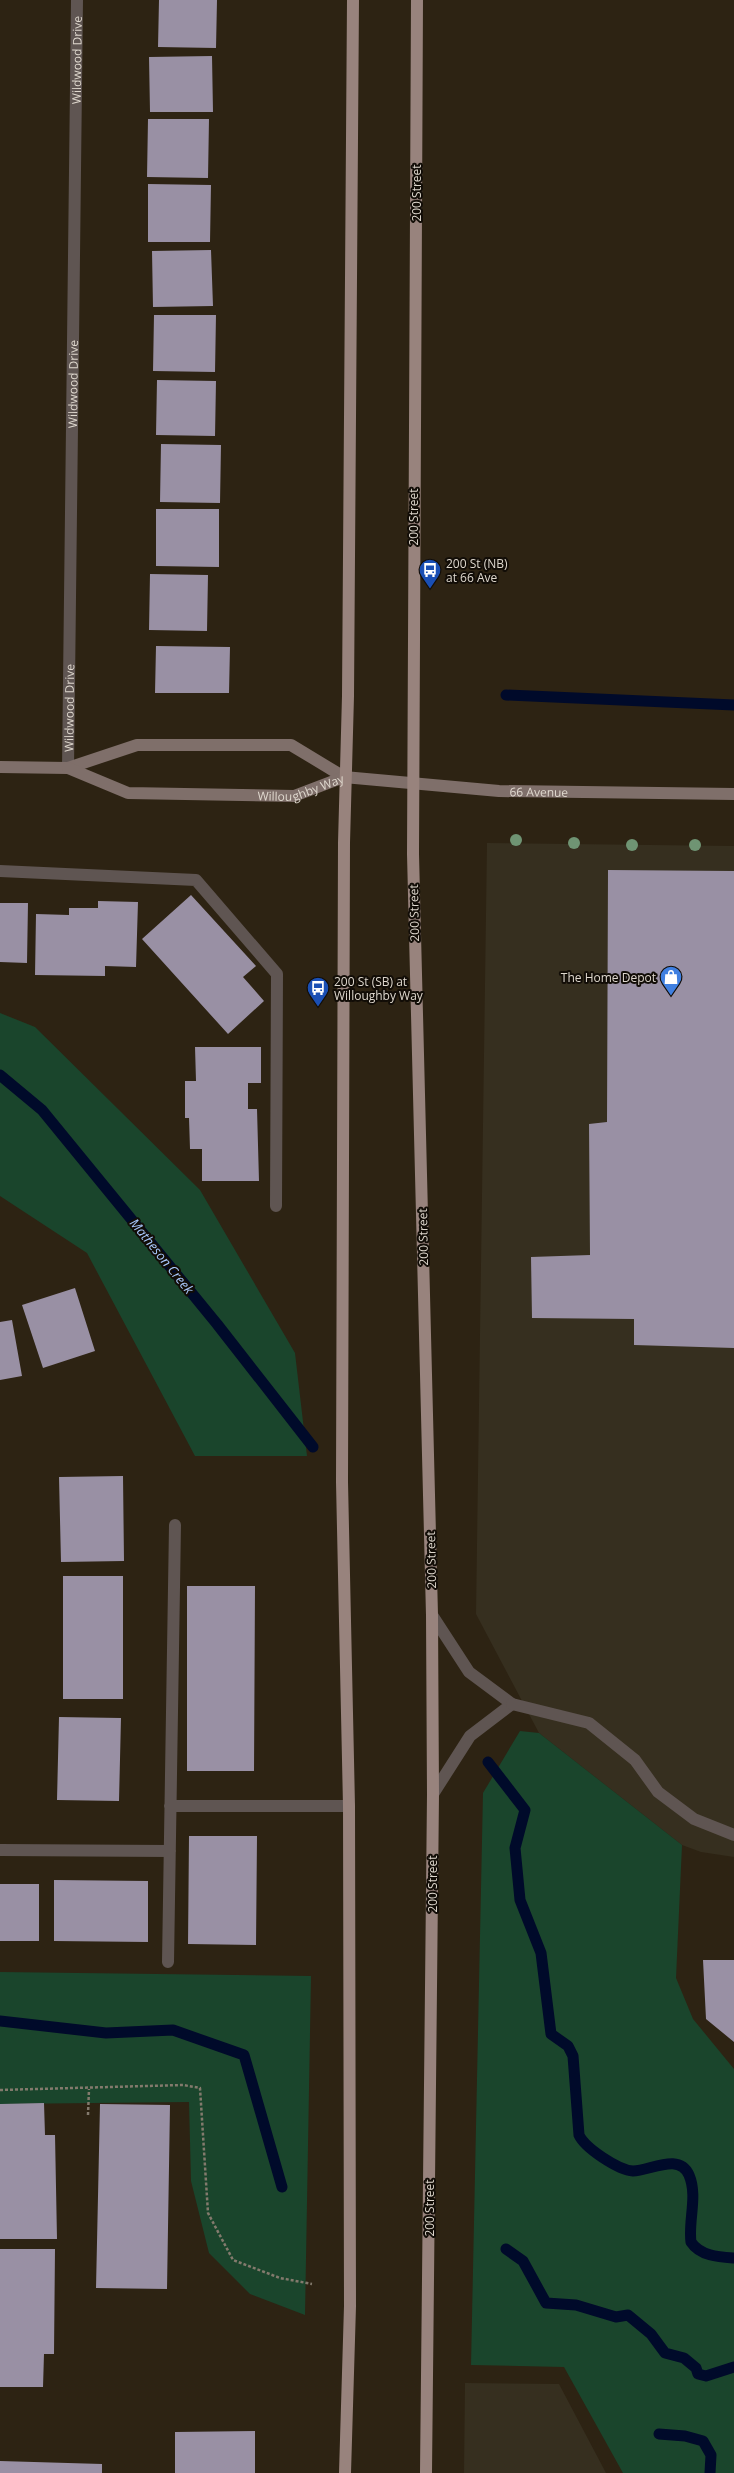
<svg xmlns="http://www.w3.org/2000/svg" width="734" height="2473" viewBox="0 0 734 2473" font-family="'Open Sans',sans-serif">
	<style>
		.commercial { fill: #362f1f }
		.green { fill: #1a452c }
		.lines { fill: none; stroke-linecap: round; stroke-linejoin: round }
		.stream { stroke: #000a2a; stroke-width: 11 }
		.building { fill: #9990a4 }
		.path { stroke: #837a6d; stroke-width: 2.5; stroke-dasharray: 3 2; stroke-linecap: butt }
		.lane { stroke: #5f5552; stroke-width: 12 }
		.street { stroke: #5f5552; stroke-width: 12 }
		.secondary { stroke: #7f6f6a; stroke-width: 12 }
		.primary { stroke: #98837d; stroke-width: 12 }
		.tree { fill: #6f9473 }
		.labels { text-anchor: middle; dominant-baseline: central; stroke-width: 4; stroke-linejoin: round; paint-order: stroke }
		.street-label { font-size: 12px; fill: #dfd8ce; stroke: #120d07 }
		.poi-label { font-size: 12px; fill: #dfd8ce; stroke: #120d07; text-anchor: start }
		.water-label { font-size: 13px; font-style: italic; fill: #a8c8fc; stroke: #120d07 }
	</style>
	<rect width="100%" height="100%" fill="#2d2313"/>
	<path class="commercial" d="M 487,843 L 734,846 L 734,1857 L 701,1852 L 682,1845 L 539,1733 L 476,1614 Z
		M 465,2383 L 559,2384 L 606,2473 L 464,2473 Z"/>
	<path class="green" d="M 0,1013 L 35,1027 L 200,1190 L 295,1353 L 307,1456 L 195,1456 L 87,1253 L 0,1196 Z
		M 520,1731 L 539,1733 L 682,1845 L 676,1978 L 693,2019 L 734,2069 L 734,2473 L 623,2473 L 564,2367 L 471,2365 L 483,1793 Z
		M 0,1972 L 311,1976 L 305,2315 L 250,2294 L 209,2253 L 191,2181 L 189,2102 L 0,2104 Z"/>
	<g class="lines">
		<path class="stream" d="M 506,695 L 734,705
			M 0,1075 L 42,1110 L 217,1324 L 313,1447
			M 488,1762 L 525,1810 L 515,1848 L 520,1900 L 541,1953 L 551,2034 L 568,2046 L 573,2056 L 579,2135 C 585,2148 618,2170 633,2171 C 650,2171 679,2152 689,2175 C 698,2196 688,2221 691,2242 C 700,2256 719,2257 734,2258
			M 0,2021 L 106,2033 L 173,2030 L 244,2055 L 282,2187
			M 506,2249 L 523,2261 L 546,2303 L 576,2305 L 616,2317 L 628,2315 L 651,2334 L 665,2353 L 684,2358 L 696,2368 L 698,2374 L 706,2376 L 734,2367
			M 659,2434 L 685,2436 L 703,2441 L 711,2455 L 710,2473"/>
	</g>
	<path class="building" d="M 159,0 L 217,0 L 216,48 L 158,47 Z
		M 212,56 L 213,112 L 150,112 L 149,57 Z
		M 148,119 L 209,119 L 208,178 L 147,177 Z
		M 148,184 L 211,185 L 210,242 L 148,242 Z
		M 211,250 L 213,306 L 153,307 L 152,251 Z
		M 154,315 L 216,315 L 215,372 L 153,371 Z
		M 157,380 L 216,381 L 215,436 L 156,435 Z
		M 161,444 L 221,445 L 220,503 L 160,502 Z
		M 156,509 L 219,509 L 219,567 L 156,566 Z
		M 150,574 L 208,575 L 207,631 L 149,630 Z
		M 156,646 L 230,647 L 229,693 L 155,693 Z
		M 608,870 L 734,871 L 734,1348 L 634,1345 L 634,1319 L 532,1318 L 531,1257 L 590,1255 L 589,1124 L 607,1122 Z
		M 191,895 L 256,966 L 243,977 L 264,1001 L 228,1034 L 142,939 Z
		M 98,901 L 138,902 L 136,967 L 105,966 L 105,976 L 35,975 L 36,914 L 69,915 L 69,908 L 98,908 Z
		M 0,903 L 28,903 L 27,963 L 0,962 Z
		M 195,1047 L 261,1047 L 261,1083 L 248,1083 L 248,1109 L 257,1109 L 259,1181 L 202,1181 L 202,1149 L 190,1149 L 189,1118 L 185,1118 L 185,1081 L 196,1081 Z
		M 75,1288 L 95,1351 L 43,1368 L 22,1305 Z
		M 12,1320 L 22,1376 L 0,1380 L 0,1322 Z
		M 123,1476 L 124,1561 L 61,1562 L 59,1477 Z
		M 63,1576 L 123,1576 L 123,1699 L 63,1699 Z
		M 187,1586 L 255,1586 L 254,1771 L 187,1771 Z
		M 59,1717 L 121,1718 L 119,1801 L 57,1800 Z
		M 189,1836 L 257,1836 L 256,1945 L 188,1944 Z
		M 54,1880 L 148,1881 L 148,1942 L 54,1941 Z
		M 0,1884 L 39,1884 L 39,1941 L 0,1941 Z
		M 703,1960 L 734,1960 L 734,2042 L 706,2019 Z
		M 44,2103 L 45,2135 L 55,2135 L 57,2239 L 0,2239 L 0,2104 Z
		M 100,2104 L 170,2105 L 167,2289 L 96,2288 Z
		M 0,2249 L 55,2249 L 54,2354 L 44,2354 L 43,2387 L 0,2387 Z
		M 255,2431 L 255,2473 L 175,2473 L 175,2432 Z
		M 0,2461 L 102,2464 L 102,2473 L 0,2473 Z"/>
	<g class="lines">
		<path class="path" d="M 0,2090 L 183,2085 L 200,2088 L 208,2213 L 233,2260 L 280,2278 L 312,2284
			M 88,2115 L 89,2089"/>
		<path class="lane" d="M 0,871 L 196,880 L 277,974 L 276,1206
			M 170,1806 L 349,1806
			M 0,1850 L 170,1851
			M 168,1962 L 175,1525"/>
		<g class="street">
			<path id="s1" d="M 68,768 L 77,0"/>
			<path d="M 432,1615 L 469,1672 L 512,1704 L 470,1736 L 433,1794"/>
			<path d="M 512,1704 L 589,1723 L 635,1760 L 658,1792 L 694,1819 L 734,1835"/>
		</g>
		<g class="secondary">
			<path d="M 0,767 L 68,768 L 137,745 L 291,745 L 344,777"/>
			<path id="s2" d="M 68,768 L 128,793 L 294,796 L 344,777 L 499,791 L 734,794"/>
		</g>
		<path class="primary" d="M 417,0 L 413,854 L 432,1615 L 433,1794 L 426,2473
			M 345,2473 L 350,2306 L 349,1806 L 342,1482 L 344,843 L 348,696 L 353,0"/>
	</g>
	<g class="tree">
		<circle cx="516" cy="840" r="6"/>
		<circle cx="574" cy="843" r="6"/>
		<circle cx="632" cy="845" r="6"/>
		<circle cx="695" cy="845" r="6"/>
	</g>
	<defs>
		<g id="bus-pin" transform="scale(1.15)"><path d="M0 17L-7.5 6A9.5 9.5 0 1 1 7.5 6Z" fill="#1a4fb4" stroke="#120d07"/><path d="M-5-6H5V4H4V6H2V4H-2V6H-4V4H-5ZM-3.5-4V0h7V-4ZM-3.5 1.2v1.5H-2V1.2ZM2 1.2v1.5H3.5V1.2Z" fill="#fff"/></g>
		<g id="shop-pin" transform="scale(1.15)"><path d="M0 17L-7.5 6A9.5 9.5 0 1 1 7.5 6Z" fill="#3f7fe0" stroke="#120d07"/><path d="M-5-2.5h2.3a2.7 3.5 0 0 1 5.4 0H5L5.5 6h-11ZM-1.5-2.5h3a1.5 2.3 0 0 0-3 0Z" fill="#fff"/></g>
	</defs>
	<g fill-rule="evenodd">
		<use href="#bus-pin" x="430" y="570"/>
		<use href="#shop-pin" x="671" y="977"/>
		<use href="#bus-pin" x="318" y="988"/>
	</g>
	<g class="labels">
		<g class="street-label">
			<text stroke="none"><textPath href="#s1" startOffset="708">Wildwood Drive</textPath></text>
			<text transform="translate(416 193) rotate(-90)">200 Street</text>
			<text stroke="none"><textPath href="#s1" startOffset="384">Wildwood Drive</textPath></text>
			<text transform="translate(413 517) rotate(-90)">200 Street</text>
			<text stroke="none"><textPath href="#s1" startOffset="60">Wildwood Drive</textPath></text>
			<text stroke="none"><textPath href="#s2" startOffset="239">Willoughby Way</textPath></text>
			<text stroke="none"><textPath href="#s2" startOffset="480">66 Avenue</textPath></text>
			<text transform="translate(414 913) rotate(-91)">200 Street</text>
			<text transform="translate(423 1237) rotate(-91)">200 Street</text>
			<text transform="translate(431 1560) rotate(-91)">200 Street</text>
			<text transform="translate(432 1884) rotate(-90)">200 Street</text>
			<text transform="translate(429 2208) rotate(-90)">200 Street</text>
		</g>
		<g class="poi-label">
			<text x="446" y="563">200 St (NB)<tspan x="446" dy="14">at 66 Ave</tspan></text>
			<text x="656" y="977" text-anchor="end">The Home Depot</text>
			<text x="334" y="981">200 St (SB) at<tspan x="334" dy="14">Willoughby Way</tspan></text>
		</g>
		<g class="water-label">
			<text transform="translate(162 1256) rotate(51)">Matheson Creek</text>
		</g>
	</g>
</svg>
